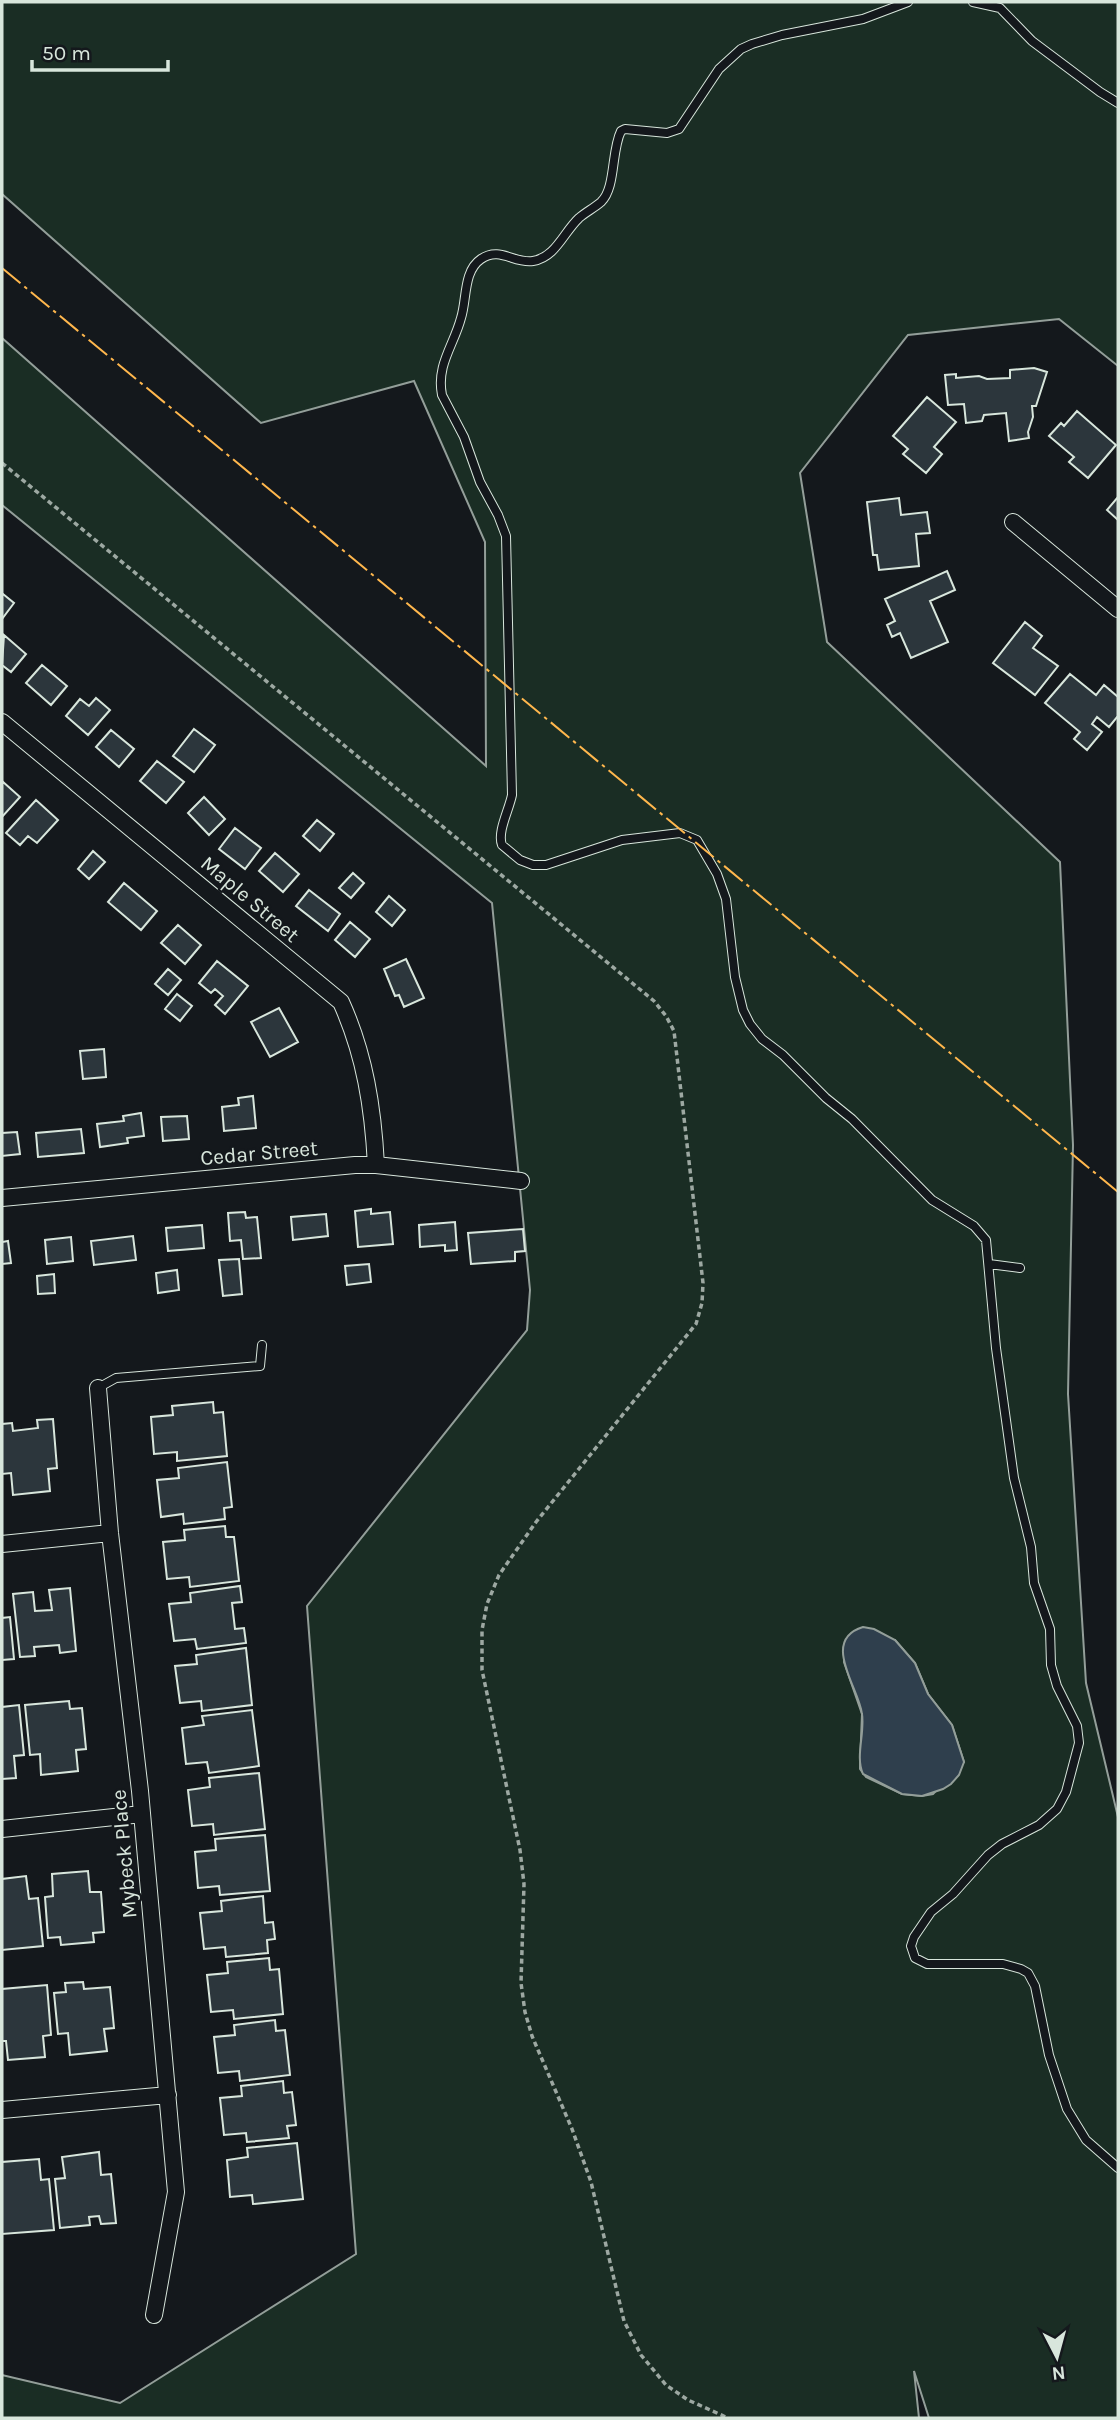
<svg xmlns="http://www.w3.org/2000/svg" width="1120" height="2420" viewBox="0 0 1120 2420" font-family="Karla,sans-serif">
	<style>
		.green { fill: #1a2d24; stroke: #939e99; stroke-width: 2; fill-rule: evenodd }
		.water { fill: #2f3f4d; stroke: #939e99; stroke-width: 2 }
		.building { fill: #2c363c; stroke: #d8e6dc; stroke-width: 2 }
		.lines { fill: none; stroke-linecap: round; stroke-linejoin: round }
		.lane-casing { stroke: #d8e6dc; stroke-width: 10 }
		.street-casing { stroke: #d8e6dc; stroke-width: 18 }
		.path { stroke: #9da8a2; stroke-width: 3.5; stroke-dasharray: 5 3.5; stroke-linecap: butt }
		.lane { stroke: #14181c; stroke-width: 8 }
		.street { stroke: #14181c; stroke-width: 16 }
		.power { stroke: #ffb74d; stroke-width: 2; stroke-dasharray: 24 5 3.5 5; stroke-linecap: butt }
		.labels { text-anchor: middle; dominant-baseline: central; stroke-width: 5; stroke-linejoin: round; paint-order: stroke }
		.street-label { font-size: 21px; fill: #d8e6dc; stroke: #14181c }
	</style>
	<rect width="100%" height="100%" fill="#14181c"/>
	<path class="green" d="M 2,2 L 1118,2 L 1118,366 L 1059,319 L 908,335 L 800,473 L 827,642 L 1060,862 L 1073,1145 L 1068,1394 L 1086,1683 L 1118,1817 L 1118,2418 L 929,2418 L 914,2371 L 919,2418 L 2,2418 L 2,2375 L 120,2403 L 356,2254 L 307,1606 L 527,1330 L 530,1290 L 492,903 L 2,505 L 2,338 L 486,766 L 485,542 L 414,381 L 261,423 L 2,194 ZM 895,1640 L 915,1663 L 928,1694 L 952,1725 L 964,1762 L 933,1794 L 922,1796 L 902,1794 L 866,1777 L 860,1769 L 860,1764 L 862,1714 L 844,1662 L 845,1644 Z"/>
	<path class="water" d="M 863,1627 L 874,1629 L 895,1640 L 915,1663 L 928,1694 L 952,1725 L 964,1762 L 959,1775 L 951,1784 L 943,1789 L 922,1796 L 902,1794 L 863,1774 C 855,1757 865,1733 862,1714 C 859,1688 820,1640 863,1627 Z"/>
	<path class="building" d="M 1034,368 L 1047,372 L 1036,406 L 1032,406 L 1033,417 L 1028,432 L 1029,438 L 1009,441 L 1006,413 L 984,415 L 982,421 L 966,423 L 964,404 L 948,405 L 945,375 L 956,374 L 956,378 L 979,376 L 987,379 L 1010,378 L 1010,370 Z
		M 927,397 L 956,422 L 934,447 L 942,454 L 926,473 L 903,454 L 908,449 L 893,436 Z
		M 1077,411 L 1116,445 L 1088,478 L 1069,462 L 1074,457 L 1049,436 L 1061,423 L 1064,426 Z
		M 1118,497 L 1118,520 L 1107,510 Z
		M 899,498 L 901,515 L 927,512 L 930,533 L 916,534 L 919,566 L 879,570 L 877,555 L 873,555 L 867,502 Z
		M 947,571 L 955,590 L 930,601 L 948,642 L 911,658 L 900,633 L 892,637 L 887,625 L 895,621 L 885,599 Z
		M 3,594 L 14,603 L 2,619 L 2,596 Z
		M 1025,622 L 1042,636 L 1033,648 L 1058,666 L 1035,695 L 993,663 Z
		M 4,635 L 26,654 L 11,672 L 2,665 Z
		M 42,665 L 67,686 L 51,705 L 26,683 Z
		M 1070,674 L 1096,695 L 1104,685 L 1118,697 L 1118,716 L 1109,727 L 1097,717 L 1092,724 L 1102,732 L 1087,750 L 1074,739 L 1080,732 L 1045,703 Z
		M 96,698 L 110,710 L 88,735 L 66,716 L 80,699 L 89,706 Z
		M 194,729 L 215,745 L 194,772 L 173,756 Z
		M 111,730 L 134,749 L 119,767 L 96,747 Z
		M 157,761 L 184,782 L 166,803 L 140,781 Z
		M 2,781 L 20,797 L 2,817 Z
		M 204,797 L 225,819 L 209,835 L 188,813 Z
		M 36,800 L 58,820 L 37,843 L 28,836 L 20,845 L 6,833 Z
		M 317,820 L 334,834 L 320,851 L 303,836 Z
		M 235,828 L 261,848 L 245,869 L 219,849 Z
		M 93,851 L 105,862 L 89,879 L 78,869 Z
		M 275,853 L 299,874 L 283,892 L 259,871 Z
		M 353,873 L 364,883 L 351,898 L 339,888 Z
		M 124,883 L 157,911 L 141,930 L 108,902 Z
		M 309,890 L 340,914 L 328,931 L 296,906 Z
		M 389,896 L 405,910 L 392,926 L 376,912 Z
		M 350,922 L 370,939 L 355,957 L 335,940 Z
		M 178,925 L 201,945 L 185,964 L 161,943 Z
		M 406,959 L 424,998 L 404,1007 L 399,995 L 395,996 L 384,969 Z
		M 217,961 L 248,986 L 225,1014 L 215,1005 L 223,996 L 215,989 L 211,993 L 199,983 Z
		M 168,969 L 181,980 L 168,995 L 155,984 Z
		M 177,994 L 192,1006 L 180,1021 L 165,1009 Z
		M 279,1008 L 298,1042 L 270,1057 L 251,1022 Z
		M 104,1049 L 106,1077 L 83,1079 L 80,1051 Z
		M 253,1096 L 256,1128 L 224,1131 L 222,1107 L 239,1105 L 238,1098 Z
		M 141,1113 L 144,1136 L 127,1138 L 128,1143 L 100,1147 L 97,1124 L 124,1121 L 123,1116 Z
		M 187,1116 L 189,1139 L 163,1141 L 161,1117 Z
		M 81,1129 L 84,1153 L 38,1157 L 36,1133 Z
		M 17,1132 L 20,1154 L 2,1156 L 2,1133 Z
		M 371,1209 L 371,1214 L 390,1212 L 393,1244 L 358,1247 L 355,1211 Z
		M 245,1212 L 246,1218 L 257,1217 L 261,1258 L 243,1259 L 241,1240 L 230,1241 L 228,1213 Z
		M 326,1214 L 328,1236 L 293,1240 L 291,1217 Z
		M 455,1222 L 457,1250 L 445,1251 L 445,1245 L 420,1247 L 419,1225 Z
		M 202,1225 L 204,1248 L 168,1251 L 166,1228 Z
		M 523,1229 L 525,1251 L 515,1252 L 515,1261 L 471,1264 L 468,1233 Z
		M 133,1236 L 136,1260 L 94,1265 L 91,1241 Z
		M 71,1237 L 73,1261 L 47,1264 L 45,1240 Z
		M 8,1241 L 11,1263 L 2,1264 L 2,1242 Z
		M 239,1259 L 242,1294 L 223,1296 L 219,1260 Z
		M 369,1264 L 371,1282 L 347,1285 L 345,1266 Z
		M 177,1270 L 179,1290 L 158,1293 L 156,1273 Z
		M 54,1274 L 55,1293 L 38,1294 L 37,1276 Z
		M 213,1402 L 214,1413 L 223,1412 L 227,1456 L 177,1461 L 177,1452 L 154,1454 L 151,1417 L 173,1415 L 172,1406 Z
		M 53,1419 L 57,1468 L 48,1469 L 50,1491 L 13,1495 L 11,1473 L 2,1474 L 2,1424 L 12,1423 L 13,1431 L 38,1428 L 37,1420 Z
		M 227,1462 L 232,1507 L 224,1508 L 225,1519 L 184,1524 L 183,1514 L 161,1517 L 157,1480 L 179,1478 L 178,1468 Z
		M 225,1526 L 226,1537 L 234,1537 L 239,1581 L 190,1587 L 189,1577 L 167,1579 L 163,1542 L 185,1540 L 184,1530 Z
		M 240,1586 L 242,1602 L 232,1603 L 235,1629 L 244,1628 L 246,1643 L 197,1649 L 195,1639 L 174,1641 L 169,1604 L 191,1602 L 190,1593 Z
		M 70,1588 L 76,1651 L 60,1653 L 59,1645 L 34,1647 L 35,1656 L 20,1657 L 13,1594 L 33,1592 L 35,1611 L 52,1610 L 49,1590 Z
		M 10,1617 L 14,1659 L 2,1660 L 2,1618 Z
		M 246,1648 L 252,1705 L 202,1711 L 201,1701 L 180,1703 L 175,1666 L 197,1664 L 196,1655 Z
		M 69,1701 L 70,1709 L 82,1708 L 86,1749 L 76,1750 L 78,1771 L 41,1775 L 40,1754 L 30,1755 L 25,1705 Z
		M 19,1705 L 24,1755 L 14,1756 L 16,1778 L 2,1779 L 2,1707 Z
		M 252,1710 L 259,1766 L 209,1773 L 207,1762 L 186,1764 L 182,1728 L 204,1725 L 202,1716 Z
		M 259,1773 L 265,1829 L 214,1835 L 213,1824 L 192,1826 L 188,1790 L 210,1787 L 209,1778 Z
		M 265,1835 L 270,1891 L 220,1895 L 219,1886 L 198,1888 L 195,1852 L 216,1850 L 215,1839 Z
		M 88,1871 L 90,1892 L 101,1892 L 104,1932 L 93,1933 L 94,1942 L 61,1945 L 60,1937 L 48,1938 L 45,1897 L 53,1896 L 52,1874 Z
		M 26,1876 L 29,1899 L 38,1898 L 43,1946 L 2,1950 L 2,1879 Z
		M 263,1896 L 265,1923 L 273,1922 L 275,1939 L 267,1940 L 268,1953 L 226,1957 L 225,1947 L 204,1949 L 200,1913 L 222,1911 L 221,1901 Z
		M 269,1958 L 270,1970 L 279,1969 L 283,2014 L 234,2019 L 233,2010 L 211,2012 L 207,1975 L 228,1973 L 227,1962 Z
		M 83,1982 L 84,1989 L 110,1987 L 114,2028 L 104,2029 L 107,2051 L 70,2055 L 68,2033 L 58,2034 L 54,1993 L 66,1992 L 65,1983 Z
		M 47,1985 L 51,2035 L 43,2036 L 45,2057 L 8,2060 L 6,2041 L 2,2041 L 2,1989 Z
		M 275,2020 L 276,2031 L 285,2030 L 290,2075 L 240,2081 L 239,2071 L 218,2073 L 214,2037 L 235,2035 L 234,2025 Z
		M 283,2081 L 284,2093 L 292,2092 L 296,2125 L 287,2126 L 289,2138 L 247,2142 L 246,2133 L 224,2135 L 220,2098 L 242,2096 L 241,2086 Z
		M 297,2143 L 303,2199 L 253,2204 L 252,2195 L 230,2197 L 227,2160 L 248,2157 L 247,2148 Z
		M 99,2152 L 101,2175 L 111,2174 L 116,2223 L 101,2224 L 99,2216 L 89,2217 L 90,2225 L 60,2228 L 55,2179 L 65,2178 L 62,2157 Z
		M 39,2159 L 41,2180 L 49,2179 L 54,2230 L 2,2234 L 2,2162 Z"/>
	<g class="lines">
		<g class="lane-casing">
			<path id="lane" d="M 908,2 L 863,19 L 782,35 L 752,44 L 741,49 L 719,69 L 679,129 L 667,133 L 625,129 L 621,131 C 611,151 616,188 601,202 C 594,208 586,212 579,218 C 563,233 556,257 533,261 C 514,264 500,246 481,259 C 463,271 467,300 461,318 C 454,345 436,365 442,395 L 464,437 L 480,482 L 498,515 L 506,536 L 512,795 C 509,810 497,832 502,845 L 520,860 L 533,865 L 546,865 L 622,840 L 680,833 L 697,840 L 717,874 L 726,899 L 735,977 L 743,1010 L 750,1024 L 762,1039 L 783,1055 L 826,1098 L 852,1119 L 932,1200 L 974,1226 L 986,1240 L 996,1348 L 1014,1478 L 1031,1547 L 1034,1583 L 1050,1629 L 1051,1665 L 1057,1686 L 1077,1726 L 1079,1743 L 1066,1792 L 1057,1809 L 1039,1825 L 1002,1844 L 988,1855 L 953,1894 L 931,1912 L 914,1937 L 911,1946 L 915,1958 L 927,1964 L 1003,1964 L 1021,1969 L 1028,1973 L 1035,1986 L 1049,2055 L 1067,2109 L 1086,2140 L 1118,2168
				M 973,2 L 1000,8 L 1032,41 L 1100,92 L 1118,103
				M 989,1264 L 1020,1268
				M 98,1388 L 116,1378 L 260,1366 L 262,1345"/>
		</g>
		<g class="street-casing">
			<path id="street" d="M 1013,522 L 1118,609
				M 2,722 L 341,1002 C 365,1055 373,1108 376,1165
				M 2,1198 L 355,1165 L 376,1165 L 521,1181
				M 98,1388 L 110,1533 L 140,1791 L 176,2192 L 154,2315
				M 2,1544 L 110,1533
				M 2,1829 L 142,1814
				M 2,2110 L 168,2095"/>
		</g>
		<path class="path" d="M 2,463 L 654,1001 L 666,1016 L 674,1031 L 703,1283 L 702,1303 L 696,1324 L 536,1522 L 499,1575 L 487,1604 L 482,1630 L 482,1670 L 520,1850 L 524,1884 L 521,1983 L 525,2012 L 532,2036 L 572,2129 L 591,2182 L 624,2321 L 641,2355 L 666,2385 L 688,2400 L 728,2418"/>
		<use href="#lane" class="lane"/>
		<use href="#street" class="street"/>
		<path class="power" d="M 2,268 L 1118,1192"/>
	</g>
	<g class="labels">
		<g class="street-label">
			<text transform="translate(250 899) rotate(40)">Maple Street</text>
			<text transform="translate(259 1153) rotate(-5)">Cedar Street</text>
			<text transform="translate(124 1854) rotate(-95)">Mybeck Place</text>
		</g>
	</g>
	<rect width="1120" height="2420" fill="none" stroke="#d8e6dc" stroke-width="7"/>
	<g transform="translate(1057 2357) rotate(174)" stroke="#14181c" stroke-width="5" paint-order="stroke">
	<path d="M0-5L12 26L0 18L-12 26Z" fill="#d8e6dc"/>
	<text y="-10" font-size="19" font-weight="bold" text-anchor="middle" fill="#d8e6dc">N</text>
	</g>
	<path d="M32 60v10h136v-10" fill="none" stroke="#d8e6dc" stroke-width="3.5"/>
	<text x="42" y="60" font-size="21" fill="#d8e6dc" stroke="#14181c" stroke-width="5" paint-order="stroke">50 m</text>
</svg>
